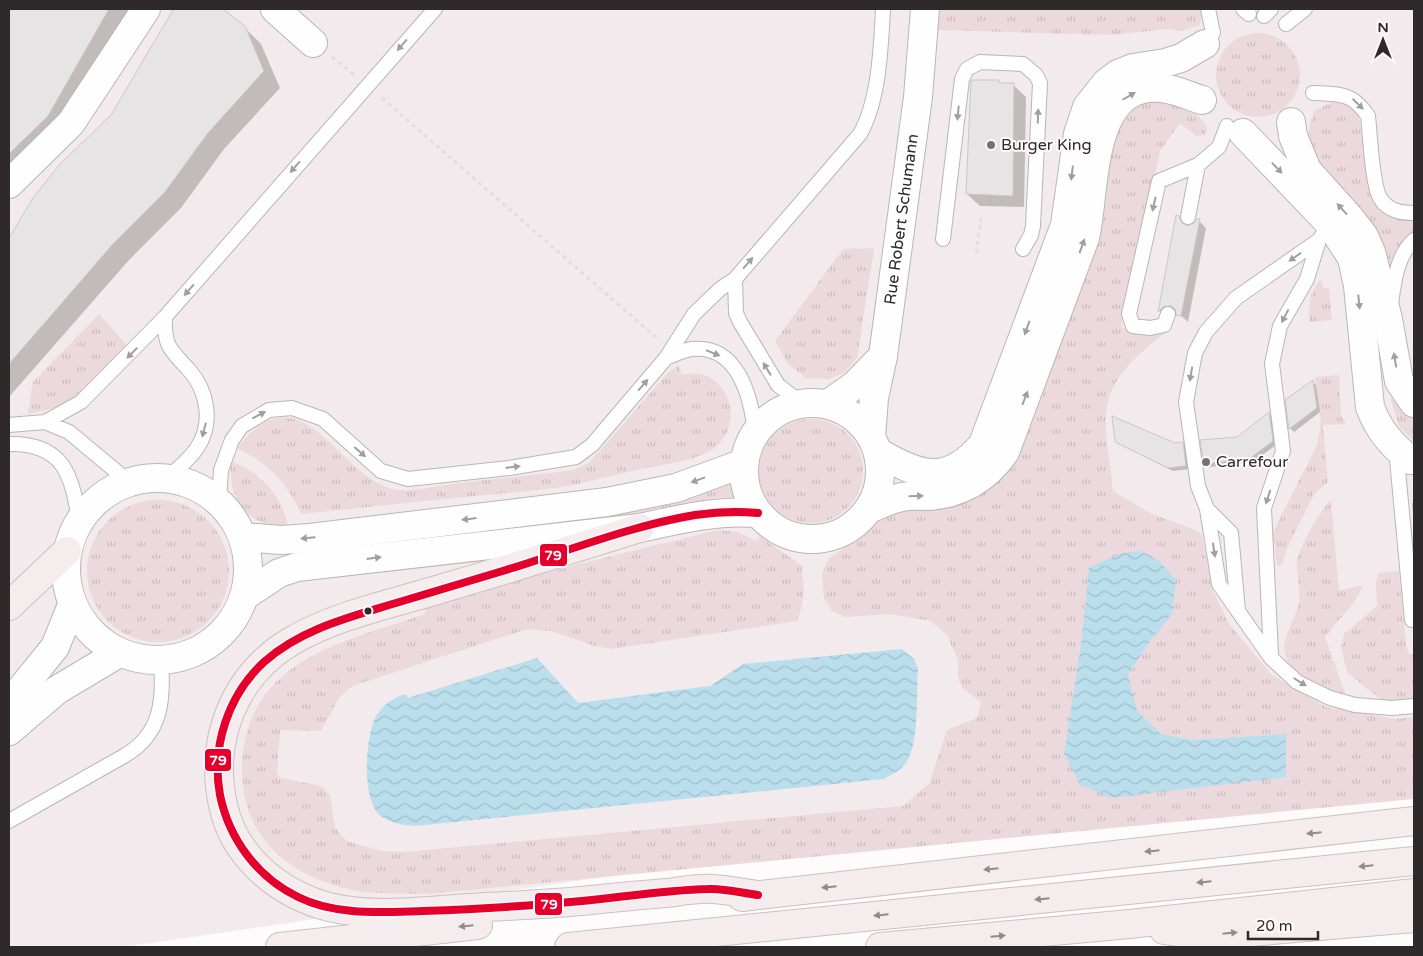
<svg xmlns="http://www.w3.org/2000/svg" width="1423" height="956" viewBox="0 0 1423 956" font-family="'Varela Round',sans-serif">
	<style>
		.built { fill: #f2eaec }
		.grass { fill: url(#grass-tufts) }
		.water { fill: url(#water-waves) }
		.shadow { fill: #0003 }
		.building { fill: #e7e4e5; stroke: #cac7c7 }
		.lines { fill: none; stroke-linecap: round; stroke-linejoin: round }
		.lane-casing { stroke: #b9b6b7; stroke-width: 16 }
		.street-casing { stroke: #b9b6b7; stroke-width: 30 }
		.highway-casing { stroke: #cbc0c3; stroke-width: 30 }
		.path { stroke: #dfdfdf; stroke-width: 3; stroke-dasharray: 4 4; stroke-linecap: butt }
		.lane { stroke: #fffeff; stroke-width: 14 }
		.street { stroke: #fffeff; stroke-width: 28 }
		.highway { stroke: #f5ecee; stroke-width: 28 }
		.bus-1-casing { stroke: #fffafb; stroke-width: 11 }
		.bus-1 { stroke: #e4002b; stroke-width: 8 }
		.oneway { fill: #a19e9f }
		.oneway2 { fill: #928a8c }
		.poi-dot { fill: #777274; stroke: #fffafb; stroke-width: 2 }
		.bus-dot { fill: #2e292a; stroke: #fffafb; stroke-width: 2 }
		.labels { text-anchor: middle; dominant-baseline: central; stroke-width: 4; stroke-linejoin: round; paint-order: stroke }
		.poi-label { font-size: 16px; fill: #2e292a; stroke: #fffafb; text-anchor: start }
		.street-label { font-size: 16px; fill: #2e292a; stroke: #fffafb }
		.line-badge { stroke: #fffafb; stroke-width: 2 }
		.badge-label { font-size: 14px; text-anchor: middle; font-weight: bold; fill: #fff }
	</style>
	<defs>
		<pattern id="grass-tufts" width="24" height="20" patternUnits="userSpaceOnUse" patternTransform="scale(1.25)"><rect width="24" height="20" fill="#ecd9de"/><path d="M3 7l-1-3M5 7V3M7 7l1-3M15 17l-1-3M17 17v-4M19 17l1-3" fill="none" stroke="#cbbabf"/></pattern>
		<pattern id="water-waves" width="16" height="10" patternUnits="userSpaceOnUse" patternTransform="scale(1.25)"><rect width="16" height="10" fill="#badeec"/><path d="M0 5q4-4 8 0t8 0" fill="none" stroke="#a0becb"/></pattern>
	</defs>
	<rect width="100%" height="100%" fill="#fefbfc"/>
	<path class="built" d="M 9,9 L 1414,9 L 1414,791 L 763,854 L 123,947 L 9,947 Z"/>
	<path class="grass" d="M 938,9 L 1202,9 L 1200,25 L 1181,31 L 1171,29 L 1109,35 L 938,30 Z
		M1216 75a42 42 0 1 1 84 0a42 42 0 1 1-84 0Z
		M 1157,99 L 1195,112 L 1207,126 L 1205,135 L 1196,136 L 1180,123 L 1160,151 L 1121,327 L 1150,336 L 1170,329 C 1142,351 1108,376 1106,415 C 1105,440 1111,467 1113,491 L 1150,513 L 1198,531 L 1202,536 L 1212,589 L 1229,624 L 1272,675 L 1326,707 L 1396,719 L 1414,717 L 1414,799 L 427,894 C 401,893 373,895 348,889 C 286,874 242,836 242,769 C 242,738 252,706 275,683 C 315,644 374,632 425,614 L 426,607 L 547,572 L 718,530 L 738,532 L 756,541 L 760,536 L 801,565 C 805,586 805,601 797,621 L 612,649 L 595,646 L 551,631 L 527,629 L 352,686 L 339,698 L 321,731 L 280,730 L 277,774 L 281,778 L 321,786 L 330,795 L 335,828 L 346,841 L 382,851 L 404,852 L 903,806 L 929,784 L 947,730 L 977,718 L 981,702 L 962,688 L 958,677 L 958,660 L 947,635 L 931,621 L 892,614 L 845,617 L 832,611 L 824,599 L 822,574 L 828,559 L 862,535 L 880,517 L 900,508 L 941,508 L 975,498 L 997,482 L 1119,121 L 1137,104 Z
		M 1332,102 L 1351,104 L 1358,113 L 1373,203 L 1388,216 L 1414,219 L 1414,232 L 1405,240 L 1389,278 L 1311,167 L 1306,140 L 1314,111 Z
		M 874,248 L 857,358 L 844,373 L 829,379 L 806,378 L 788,364 L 775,341 L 843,249 Z
		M 1321,279 L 1323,287 L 1329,288 L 1332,320 L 1310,322 C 1308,306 1309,292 1321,279 Z
		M 99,314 L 133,352 L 81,402 L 28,414 L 33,382 Z
		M 678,365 L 682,375 C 728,363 749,427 711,450 C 692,462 663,464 642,469 C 617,474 593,481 568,486 C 537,491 505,493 474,496 C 416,502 359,508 301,514 C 287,482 268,463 237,448 C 305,362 339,485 400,490 C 417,491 436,486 453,484 C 493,479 533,475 573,470 L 589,463 L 667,374 Z
		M 1339,375 L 1341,416 L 1346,424 L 1323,425 L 1328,482 L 1314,494 L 1287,548 L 1282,565 L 1277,566 L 1274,541 L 1269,540 L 1317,445 L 1321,421 L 1315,377 Z
		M 1390,397 L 1414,418 L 1414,441 L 1399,426 Z
		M759 471a52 52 0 1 1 104 0a52 52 0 1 1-104 0Z
		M 231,461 C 261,473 282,495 288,527 C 247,526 228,501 231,461 Z
		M 730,482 L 734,497 L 713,498 L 643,515 L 411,547 L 411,539 L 596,517 L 668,502 Z
		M 1331,500 L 1339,591 L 1363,585 C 1355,606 1338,619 1325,637 L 1345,693 L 1337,695 C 1319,685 1289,675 1285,653 C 1282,637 1297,616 1299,601 C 1301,589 1296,575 1297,563 C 1297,550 1321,509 1331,500 Z
		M87 571a71 71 0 1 1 142 0a71 71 0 1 1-142 0Z
		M 1399,571 L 1406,644 L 1409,654 L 1414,654 L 1414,701 L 1391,703 L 1381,700 L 1347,672 L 1341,647 L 1344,634 L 1377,606 L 1376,581 L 1379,573 Z"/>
	<path class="water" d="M 1142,551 L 1160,562 L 1176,580 L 1172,614 L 1148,644 L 1128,675 L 1137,711 L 1161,734 L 1193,740 L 1286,734 L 1286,777 L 1111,798 L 1080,785 L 1064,754 L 1082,637 L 1089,567 L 1123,553 Z
		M 902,649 L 914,659 L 918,668 C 916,691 920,746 905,764 C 899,771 892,775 883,779 L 414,826 C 403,825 391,823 381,816 C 361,801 365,737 376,716 C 383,705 393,697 406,694 L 408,698 L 537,658 L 578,703 L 710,686 L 743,664 Z"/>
	<path class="shadow" d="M 9,9 L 133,9 L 64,132 L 9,186 Z
		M 186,9 L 221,9 L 244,27 L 261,44 L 280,88 L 224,149 L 181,208 L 129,260 L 9,397 L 9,240 L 34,199 L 112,116 L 174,11 Z
		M 998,81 L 1002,85 L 1013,85 L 1026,97 L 1024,207 L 980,206 L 967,194 Z
		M 1177,217 L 1187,227 L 1199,221 L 1206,228 L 1188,322 L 1177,312 L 1170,314 L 1166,318 L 1160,311 Z
		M 1313,382 L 1316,385 L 1320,412 L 1294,432 L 1290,428 L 1287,401 Z
		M 1269,414 L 1273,417 L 1276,445 L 1253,462 L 1209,467 L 1205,464 Z
		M 1116,442 L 1182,444 L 1186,447 L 1189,469 L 1173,471 Z
		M 1412,503 L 1414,503 L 1414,524 Z"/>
	<path class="building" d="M 9,9 L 109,9 L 48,116 L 9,154 Z
		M 178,9 L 223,9 L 245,26 L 264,71 L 208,133 L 165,192 L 113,244 L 9,364 L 9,238 L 33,198 L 60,164 L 111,115 L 173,10 Z
		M 971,80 L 999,80 L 999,83 L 1014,83 L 1013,196 L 966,194 Z
		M 1176,215 L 1179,216 L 1182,223 L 1187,226 L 1194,223 L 1197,219 L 1200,219 L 1181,316 L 1176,315 L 1175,309 L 1171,306 L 1163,307 L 1158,312 Z
		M 1313,380 L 1317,408 L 1289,429 L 1285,400 Z
		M 1269,412 L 1273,441 L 1249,459 L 1204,464 L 1200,440 L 1237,437 Z
		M 1112,416 L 1175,443 L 1183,442 L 1186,466 L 1168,468 L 1115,442 Z"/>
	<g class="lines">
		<g class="lane-casing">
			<path id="lane" d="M 1208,9 L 1213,33
				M 1243,9 L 1249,14
				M 1264,16 L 1271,9
				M 1286,24 L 1305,9
				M 1313,93 C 1339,94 1352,92 1368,116 C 1370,133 1372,184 1380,198 C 1388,211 1401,213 1414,213
				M 1188,217 L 1198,165
				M 1330,224 L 1319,240 L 1236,298 L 1206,332 L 1195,353 L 1186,402 L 1198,486 L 1207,509 L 1219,584 L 1271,658 L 1297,682 L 1330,698 L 1355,705 L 1392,708 L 1414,706
				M 943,239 L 962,79 L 967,69 L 980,62 L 1023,64 L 1036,75 L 1040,83 L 1033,226 L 1031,235 L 1023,249
				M 735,279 L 736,313 L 740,322 L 778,385 L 801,403
				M 1391,304 C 1394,282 1397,255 1414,240
				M 1168,314 L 1164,325 L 1150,328 L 1133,326 L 1129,314 L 1159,181 L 1198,165 L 1219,147 L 1227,126
				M 666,358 C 674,355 683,350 692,349 C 738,344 751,397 755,432
				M 45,422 L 69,432 L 129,482
				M 9,425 L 45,422 L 81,402 L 165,317
				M 9,444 C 63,443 72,474 79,521
				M 1396,449 L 1412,620
				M 168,478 C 178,468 190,459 197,448 C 214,423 207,390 189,370 C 170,349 164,347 165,317 L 435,9
				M 219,501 L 221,470 L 232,440 L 242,426 L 269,410 L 292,408 L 323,419 L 381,471 L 408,479 L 509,468 L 576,457 L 592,445 L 666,358 L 694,314 L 720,289 L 735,279 L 860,134 C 879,101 881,47 883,9
				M 1207,509 L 1231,533 L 1238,611
				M 1271,655 L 1264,508 L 1283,451 L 1272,364 L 1280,326 L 1307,279 L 1319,240
				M 9,821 L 124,756 C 162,734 164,700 161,660"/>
		</g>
		<g class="street-casing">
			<g id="street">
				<path d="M 275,9 L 313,43"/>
				<path d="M 1291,122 L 1293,136 L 1307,170 L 1350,218 L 1364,236 L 1371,252 L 1388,319 L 1399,381 L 1414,403"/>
				<path d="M 1243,133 L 1330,224 L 1352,258 L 1358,286 L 1370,407 C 1379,431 1391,444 1410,460 L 1414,460"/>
				<path d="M 9,184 L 71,123 L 146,9"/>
				<circle cx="812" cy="471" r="68"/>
				<path d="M 828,404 L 855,385 L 883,356"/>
				<path id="s1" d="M 871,437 L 874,398 L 883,356 L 918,97 L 925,9"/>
				<path d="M 878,452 C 920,477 948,486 983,444 L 1065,225 L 1078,134 L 1087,107 L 1106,83 L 1118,74 L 1133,68 L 1165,63 L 1181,58 L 1205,44"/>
				<circle cx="157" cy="569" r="91"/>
				<path d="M 869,509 C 879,505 891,499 902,497 C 910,495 920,496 928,496 C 962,494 986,479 1005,452 L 1085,238 C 1096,191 1088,81 1161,88 C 1175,89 1189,96 1202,100"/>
				<path d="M 243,537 L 281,540 L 310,538 L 607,502 L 676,488 L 744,463"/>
				<path d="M 246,595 L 279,573 L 297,567 L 640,528 C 680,519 717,510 758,513"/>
				<path d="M 9,704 L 55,647 L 72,605"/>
				<path d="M 9,731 L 57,690 L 119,653"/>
			</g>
		</g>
		<g class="highway-casing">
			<path id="highway" d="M 640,528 C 576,548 512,568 447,587 C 396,603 337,614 290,642 C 233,677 209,741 223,805 C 234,857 279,894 329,907 C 369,917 414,912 455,909 C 497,906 539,905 581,901 C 610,898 638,895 667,893 C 682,891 698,888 713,889 C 728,890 743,893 758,895
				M 9,606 L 67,551
				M 742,897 L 1414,821
				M 1164,930 L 1203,936 L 1414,918
				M 280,947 L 478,925
				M 569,947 L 1414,861
				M 880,947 L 1130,924 L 1414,893"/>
		</g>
		<path class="path" d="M 332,57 L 354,75
			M 382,98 L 658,339
			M 976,253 L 981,217"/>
		<use href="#lane" class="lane"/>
		<use href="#street" class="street"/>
		<use href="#highway" class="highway"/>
		<g class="bus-1-casing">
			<path id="bus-1" d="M 758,513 C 736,511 716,512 695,515 C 630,526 568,551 506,570 C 469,581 433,592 396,603 C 350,617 301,629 264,662 C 228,695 211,747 220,795 C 229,839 257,877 298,897 C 336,916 382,912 423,911 C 476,909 529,906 582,901 C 623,897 666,890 708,889 C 724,888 742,893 758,895"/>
		</g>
		<use href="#bus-1" class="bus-1"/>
	</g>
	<defs><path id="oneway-solid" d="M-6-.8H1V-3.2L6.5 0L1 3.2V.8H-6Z" transform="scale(1.25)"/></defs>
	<g class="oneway">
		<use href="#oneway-solid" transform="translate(402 45) rotate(131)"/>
		<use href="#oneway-solid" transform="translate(1129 96) rotate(-30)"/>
		<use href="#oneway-solid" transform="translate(1358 104) rotate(44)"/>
		<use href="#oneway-solid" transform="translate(958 113) rotate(96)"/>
		<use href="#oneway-solid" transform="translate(1038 116) rotate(-88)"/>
		<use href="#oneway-solid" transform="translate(295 167) rotate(131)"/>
		<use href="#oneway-solid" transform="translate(1277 168) rotate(46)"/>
		<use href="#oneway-solid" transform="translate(1072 173) rotate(97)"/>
		<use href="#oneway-solid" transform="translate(1154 204) rotate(103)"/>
		<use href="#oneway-solid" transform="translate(1342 209) rotate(-132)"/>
		<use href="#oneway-solid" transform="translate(1082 246) rotate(-70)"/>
		<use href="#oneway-solid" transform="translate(1295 257) rotate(145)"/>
		<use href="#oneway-solid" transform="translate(748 263) rotate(-49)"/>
		<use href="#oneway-solid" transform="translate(189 290) rotate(131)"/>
		<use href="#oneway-solid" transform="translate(1359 302) rotate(84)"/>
		<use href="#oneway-solid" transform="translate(1285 316) rotate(118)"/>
		<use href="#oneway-solid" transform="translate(1027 328) rotate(110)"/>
		<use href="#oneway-solid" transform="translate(132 353) rotate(135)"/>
		<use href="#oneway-solid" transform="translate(713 353) rotate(22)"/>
		<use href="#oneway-solid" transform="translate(1395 360) rotate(-100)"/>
		<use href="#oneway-solid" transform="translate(767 369) rotate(-122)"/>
		<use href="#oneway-solid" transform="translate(1191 374) rotate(100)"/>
		<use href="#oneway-solid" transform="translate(643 385) rotate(-49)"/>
		<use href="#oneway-solid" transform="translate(1025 398) rotate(-69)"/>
		<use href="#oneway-solid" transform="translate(259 415) rotate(-27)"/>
		<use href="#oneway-solid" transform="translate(204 430) rotate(105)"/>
		<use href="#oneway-solid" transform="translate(360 452) rotate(41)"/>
		<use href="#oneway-solid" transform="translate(513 467) rotate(-7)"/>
		<use href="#oneway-solid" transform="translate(698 480) rotate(160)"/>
		<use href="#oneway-solid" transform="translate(916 496) rotate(-2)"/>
		<use href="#oneway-solid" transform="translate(1268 497) rotate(108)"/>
		<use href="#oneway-solid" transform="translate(469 519) rotate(173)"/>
		<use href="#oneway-solid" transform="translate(308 538) rotate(175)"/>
		<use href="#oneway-solid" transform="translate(1214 550) rotate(81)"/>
		<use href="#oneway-solid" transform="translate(374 558) rotate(-7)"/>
		<use href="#oneway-solid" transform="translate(1300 682) rotate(32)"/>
	</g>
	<g class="oneway2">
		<use href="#oneway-solid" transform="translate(1314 833) rotate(174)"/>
		<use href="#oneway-solid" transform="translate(1152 851) rotate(174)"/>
		<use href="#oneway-solid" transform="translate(1366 866) rotate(174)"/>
		<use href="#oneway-solid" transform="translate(991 869) rotate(174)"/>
		<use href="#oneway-solid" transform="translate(1204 882) rotate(174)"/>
		<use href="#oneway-solid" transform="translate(829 887) rotate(174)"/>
		<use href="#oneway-solid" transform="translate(1042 899) rotate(174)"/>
		<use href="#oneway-solid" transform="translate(881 915) rotate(174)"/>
		<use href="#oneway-solid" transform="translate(466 926) rotate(174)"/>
		<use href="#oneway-solid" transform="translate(1230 933) rotate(-6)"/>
		<use href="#oneway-solid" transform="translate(998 936) rotate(-5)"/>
	</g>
	<g class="poi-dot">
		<circle cx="991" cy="145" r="5"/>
		<circle cx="1206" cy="462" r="5"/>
	</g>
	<circle class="bus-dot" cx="368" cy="611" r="4.5"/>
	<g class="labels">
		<g class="poi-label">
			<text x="1001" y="145">Burger King</text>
			<text x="1216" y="462">Carrefour</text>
		</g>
		<g class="street-label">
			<text stroke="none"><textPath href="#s1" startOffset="220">Rue Robert Schumann</textPath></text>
		</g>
	</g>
	<g class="line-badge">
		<rect x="539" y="543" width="29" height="24" rx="5" fill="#e4002b"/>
		<rect x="204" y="748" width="28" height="24" rx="5" fill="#e4002b"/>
		<rect x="534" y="892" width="29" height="24" rx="5" fill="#e4002b"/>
	</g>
	<g class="badge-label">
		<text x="553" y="560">79</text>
		<text x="218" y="765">79</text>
		<text x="549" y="909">79</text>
	</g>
	<rect width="1423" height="956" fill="none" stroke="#2e292a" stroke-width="20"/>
	<g transform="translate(1383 40)" stroke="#fffafb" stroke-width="4" paint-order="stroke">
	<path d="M0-4L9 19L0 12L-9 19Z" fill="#2e292a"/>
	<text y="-8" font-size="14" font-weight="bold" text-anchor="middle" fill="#2e292a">N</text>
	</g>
	<path d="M1248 931v8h70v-8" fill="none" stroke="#2e292a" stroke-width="2.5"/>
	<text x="1256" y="931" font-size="15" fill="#2e292a" stroke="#fffafb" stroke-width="4" paint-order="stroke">20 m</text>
</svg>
